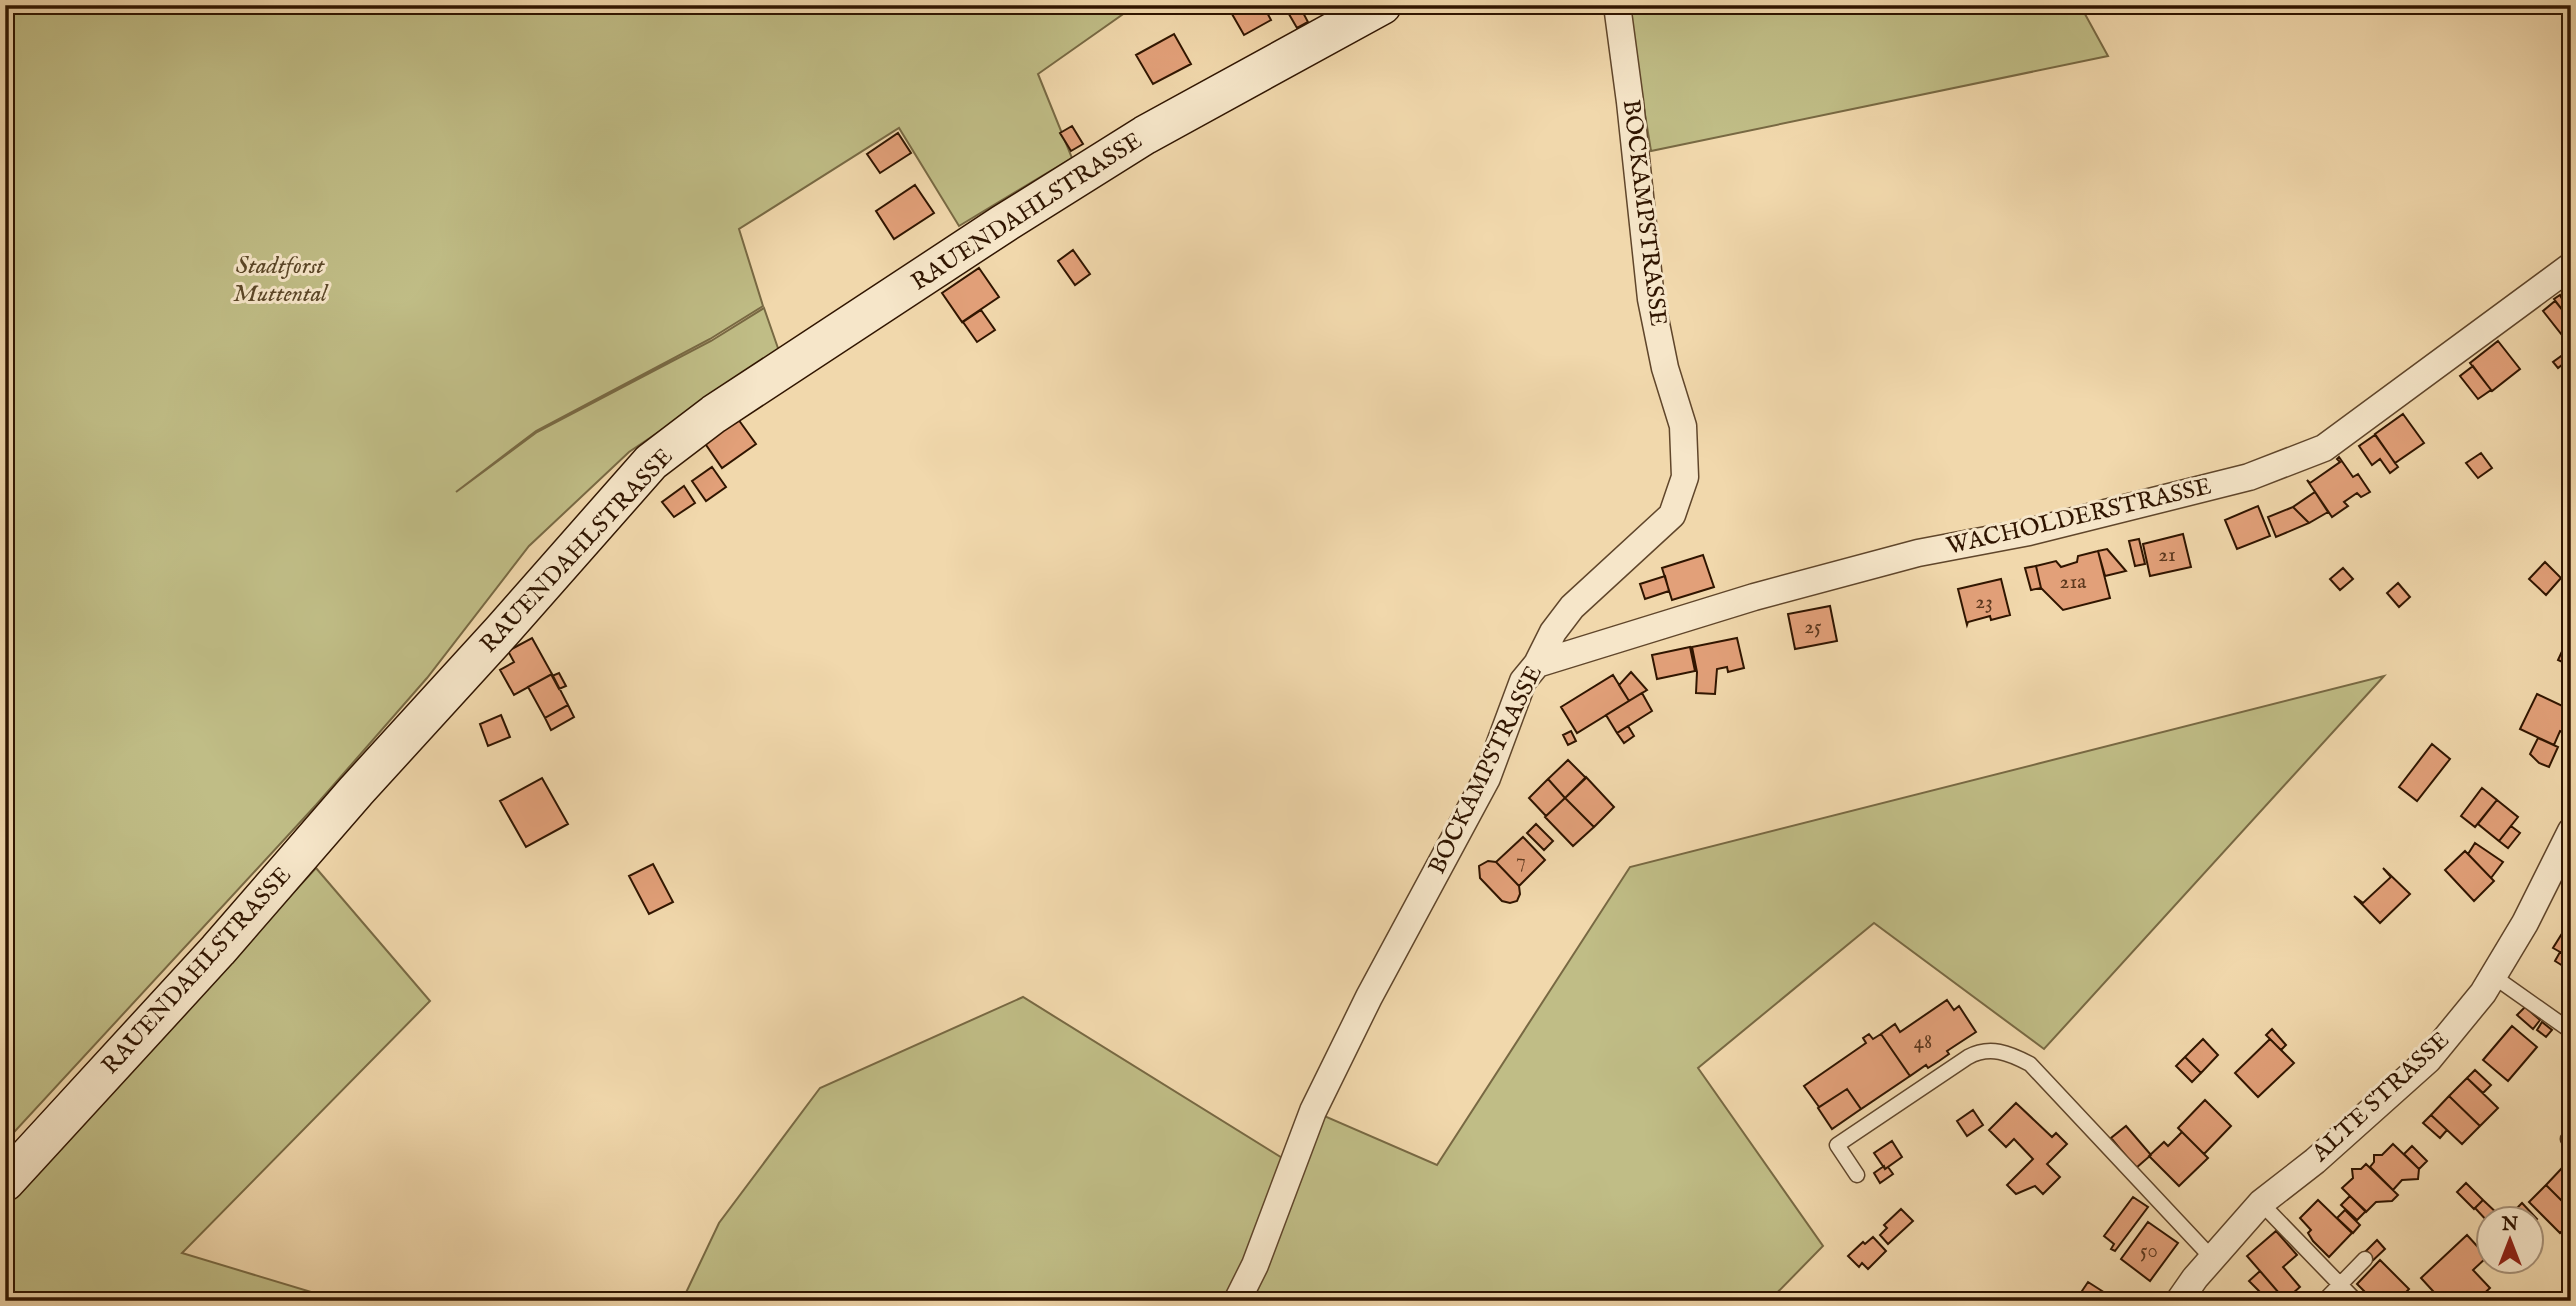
<svg xmlns="http://www.w3.org/2000/svg" width="2576" height="1306" viewBox="0 0 2576 1306" font-family="'IM FELL English',serif">
	<style>
		.green { fill: #c0bd86; stroke: #786943; stroke-width: 2 }
		.building { fill: #e2a079; stroke: #301500; stroke-width: 2 }
		.lines { fill: none; stroke-linecap: round; stroke-linejoin: round }
		.lane-casing { stroke: #60462b; stroke-width: 17 }
		.street-casing { stroke: #60462b; stroke-width: 29 }
		.secondary-casing { stroke: #301500; stroke-width: 41 }
		.lane { stroke: #f6e6c9; stroke-width: 14 }
		.street { stroke: #f6e6c9; stroke-width: 26 }
		.secondary { stroke: #f6e6c9; stroke-width: 38 }
		.labels { text-anchor: middle; dominant-baseline: central; stroke-width: 6; stroke-linejoin: round; paint-order: stroke }
		.number-label { font-size: 21px; fill: #5c381e }
		.street-label { font-size: 24px; fill: #301500; stroke: #f6e6c9 }
		.park-label { font-size: 24px; font-style: italic; fill: #5b4728; stroke: #f6e6c9 }
	</style>
	<rect width="100%" height="100%" fill="#f1d8ac"/>
	<filter id="stains"><feTurbulence type="fractalNoise" baseFrequency=".00286" numOctaves="4"/><feColorMatrix values="0 0 0 0 .2 0 0 0 0 .09 0 0 0 0 .02 0 0 0 .5 -.17"/></filter>
	<radialGradient id="worn" r=".72"><stop offset=".6" stop-color="#630" stop-opacity="0"/><stop offset="1" stop-color="#630" stop-opacity=".3"/></radialGradient>
	<path class="green" d="M 5,5 L 1136,5 L 1038,74 L 1072,158 L 959,226 L 899,128 L 739,229 L 763,306 L 710,339 L 536,431 L 456,492 L 537,432 L 711,341 L 764,308 L 779,351 L 629,452 L 529,546 L 427,678 L 316,805 L 5,1142 Z
		M 1627,5 L 2080,5 L 2108,56 L 1651,151 Z
		M 2384,676 L 2044,1049 L 1874,923 L 1698,1068 L 1823,1246 L 1769,1301 L 682,1301 L 719,1223 L 820,1088 L 1023,997 L 1292,1164 L 1313,1111 L 1437,1165 L 1630,867 Z
		M 316,868 L 430,1001 L 182,1253 L 341,1301 L 100,1301 L 105,1297 L 97,1301 L 5,1301 L 5,1205 Z"/>
	<path class="building" d="M 1231,5 L 1263,5 L 1271,20 L 1244,35 L 1228,7 Z
		M 1292,5 L 1299,5 L 1308,22 L 1297,28 L 1286,9 Z
		M 1174,34 L 1191,64 L 1153,84 L 1136,55 Z
		M 1072,126 L 1083,144 L 1071,151 L 1060,133 Z
		M 898,133 L 911,153 L 880,173 L 867,154 Z
		M 915,185 L 934,213 L 894,239 L 876,211 Z
		M 1073,250 L 1090,274 L 1075,285 L 1058,261 Z
		M 979,268 L 999,297 L 962,322 L 942,293 Z
		M 2570,287 L 2571,288 L 2571,321 L 2554,299 L 2560,295 L 2561,297 Z
		M 2555,301 L 2571,321 L 2571,328 L 2562,335 L 2543,311 Z
		M 981,310 L 995,330 L 977,342 L 963,322 Z
		M 2498,341 L 2520,369 L 2492,391 L 2470,363 Z
		M 2564,354 L 2568,360 L 2558,368 L 2553,362 Z
		M 2473,366 L 2491,390 L 2478,399 L 2460,376 Z
		M 2403,414 L 2424,443 L 2395,463 L 2375,434 Z
		M 738,419 L 756,444 L 722,468 L 704,442 Z
		M 2375,435 L 2398,467 L 2390,473 L 2380,459 L 2372,465 L 2359,446 Z
		M 2481,453 L 2492,468 L 2478,478 L 2466,463 Z
		M 2339,457 L 2353,477 L 2358,474 L 2370,492 L 2361,497 L 2357,493 L 2344,502 L 2348,506 L 2332,517 L 2307,480 L 2310,483 L 2340,462 L 2337,459 Z
		M 712,467 L 726,487 L 706,501 L 692,481 Z
		M 684,486 L 695,503 L 674,517 L 662,502 Z
		M 2315,492 L 2328,512 L 2309,523 L 2293,507 Z
		M 2258,506 L 2270,536 L 2237,549 L 2225,520 Z
		M 2293,507 L 2309,523 L 2276,537 L 2268,517 Z
		M 2183,534 L 2191,567 L 2150,576 L 2143,544 Z
		M 2139,539 L 2145,564 L 2135,566 L 2129,541 Z
		M 2107,549 L 2126,571 L 2105,576 L 2098,551 Z
		M 2098,551 L 2110,598 L 2063,610 L 2041,588 L 2036,566 L 2056,561 L 2061,567 L 2077,562 L 2078,556 Z
		M 1703,555 L 1714,587 L 1672,600 L 1662,568 Z
		M 2545,562 L 2561,578 L 2546,595 L 2529,579 Z
		M 2036,566 L 2041,588 L 2031,590 L 2025,568 Z
		M 2343,568 L 2353,579 L 2340,590 L 2330,579 Z
		M 1665,576 L 1669,591 L 1645,599 L 1640,584 Z
		M 2001,579 L 2010,615 L 1991,620 L 1990,616 L 1968,622 L 1967,625 L 1958,589 Z
		M 2398,583 L 2410,597 L 2399,607 L 2387,593 Z
		M 1830,606 L 1837,641 L 1795,649 L 1788,614 Z
		M 2571,632 L 2571,666 L 2558,660 Z
		M 532,638 L 552,674 L 514,695 L 500,670 L 514,662 L 508,651 Z
		M 1737,638 L 1744,668 L 1728,672 L 1727,667 L 1717,669 L 1715,694 L 1696,693 L 1697,672 L 1692,647 Z
		M 1690,647 L 1695,671 L 1657,679 L 1652,655 Z
		M 1631,672 L 1647,690 L 1629,701 L 1619,685 Z
		M 559,673 L 566,686 L 559,689 L 552,676 Z
		M 552,674 L 568,705 L 545,718 L 528,687 Z
		M 1613,675 L 1629,701 L 1577,733 L 1561,707 Z
		M 1642,693 L 1652,711 L 1617,733 L 1606,715 Z
		M 2537,694 L 2571,710 L 2562,732 L 2560,731 L 2554,745 L 2520,729 Z
		M 568,705 L 574,717 L 551,730 L 545,718 Z
		M 501,715 L 510,737 L 488,746 L 480,724 Z
		M 1628,726 L 1634,736 L 1624,743 L 1617,733 Z
		M 1571,731 L 1576,741 L 1568,745 L 1563,735 Z
		M 2538,738 L 2558,747 L 2549,767 L 2539,763 L 2530,754 Z
		M 2432,744 L 2450,759 L 2417,801 L 2399,787 Z
		M 1568,760 L 1586,778 L 1565,798 L 1548,779 Z
		M 1586,777 L 1614,807 L 1594,827 L 1565,798 Z
		M 542,778 L 568,824 L 526,847 L 500,801 Z
		M 1548,779 L 1565,798 L 1546,816 L 1529,798 Z
		M 2482,788 L 2497,800 L 2475,827 L 2461,816 Z
		M 1565,798 L 1594,827 L 1573,846 L 1545,817 Z
		M 2497,800 L 2518,817 L 2499,841 L 2478,824 Z
		M 1536,824 L 1553,841 L 1544,850 L 1527,833 Z
		M 2511,826 L 2520,833 L 2508,848 L 2499,841 Z
		M 1523,837 L 1545,860 L 1519,886 L 1496,862 Z
		M 2475,843 L 2503,862 L 2491,878 L 2468,854 Z
		M 2465,851 L 2494,881 L 2474,901 L 2445,870 Z
		M 1488,861 L 1496,862 L 1519,886 L 1520,894 L 1517,901 L 1510,903 L 1502,901 L 1480,878 L 1479,866 Z
		M 653,864 L 673,902 L 649,914 L 629,876 Z
		M 2383,868 L 2410,894 L 2380,923 L 2354,896 L 2363,903 L 2391,877 Z
		M 2566,927 L 2571,930 L 2571,958 L 2553,948 Z
		M 2560,952 L 2571,958 L 2571,971 L 2555,961 Z
		M 1947,1000 L 1954,1010 L 1959,1006 L 1976,1032 L 1947,1051 L 1949,1054 L 1939,1061 L 1928,1068 L 1926,1065 L 1910,1076 L 1881,1034 L 1895,1024 L 1900,1032 Z
		M 2525,1007 L 2540,1020 L 2533,1029 L 2517,1015 Z
		M 2542,1022 L 2552,1030 L 2546,1037 L 2537,1030 Z
		M 2512,1026 L 2537,1047 L 2508,1081 L 2483,1060 Z
		M 2272,1029 L 2286,1045 L 2281,1050 L 2266,1035 Z
		M 1869,1034 L 1873,1039 L 1881,1034 L 1910,1076 L 1861,1109 L 1847,1089 L 1819,1107 L 1804,1086 L 1866,1043 L 1863,1038 Z
		M 2203,1039 L 2218,1055 L 2201,1073 L 2185,1057 Z
		M 2270,1039 L 2294,1063 L 2258,1097 L 2235,1073 Z
		M 2185,1057 L 2201,1073 L 2192,1082 L 2176,1066 Z
		M 2475,1070 L 2491,1085 L 2483,1093 L 2467,1078 Z
		M 2467,1078 L 2498,1108 L 2480,1126 L 2449,1096 Z
		M 1847,1089 L 1861,1109 L 1832,1129 L 1818,1108 Z
		M 2449,1096 L 2480,1126 L 2462,1144 L 2431,1115 Z
		M 2205,1100 L 2231,1126 L 2204,1154 L 2178,1128 Z
		M 2016,1103 L 2052,1137 L 2056,1133 L 2067,1144 L 2047,1164 L 2060,1177 L 2043,1194 L 2035,1186 L 2016,1194 L 2007,1185 L 2033,1159 L 2014,1139 L 2006,1147 L 1989,1130 Z
		M 1973,1110 L 1983,1125 L 1967,1136 L 1957,1121 Z
		M 2431,1115 L 2447,1130 L 2440,1138 L 2423,1123 Z
		M 2126,1126 L 2151,1155 L 2136,1168 L 2111,1138 Z
		M 2182,1132 L 2208,1158 L 2179,1186 L 2149,1156 L 2164,1142 L 2168,1146 Z
		M 1892,1141 L 1902,1157 L 1885,1169 L 1874,1153 Z
		M 2393,1144 L 2419,1169 L 2418,1179 L 2402,1180 L 2393,1190 L 2370,1167 L 2374,1162 L 2374,1155 L 2382,1155 Z
		M 2412,1146 L 2427,1161 L 2419,1169 L 2404,1154 Z
		M 2366,1164 L 2398,1195 L 2392,1201 L 2376,1202 L 2366,1212 L 2342,1188 L 2353,1178 L 2352,1169 L 2361,1169 Z
		M 1884,1166 L 1885,1169 L 1888,1167 L 1893,1174 L 1880,1183 L 1874,1173 Z
		M 2562,1168 L 2571,1176 L 2571,1210 L 2546,1185 Z
		M 2466,1183 L 2483,1200 L 2474,1209 L 2457,1192 Z
		M 2546,1185 L 2571,1210 L 2571,1223 L 2560,1233 L 2529,1202 Z
		M 2350,1196 L 2366,1211 L 2357,1220 L 2341,1205 Z
		M 2133,1197 L 2148,1207 L 2115,1251 L 2111,1249 L 2114,1244 L 2104,1236 Z
		M 2318,1200 L 2352,1233 L 2329,1257 L 2313,1241 L 2308,1233 L 2311,1230 L 2300,1218 Z
		M 2483,1200 L 2501,1217 L 2500,1218 L 2488,1218 L 2488,1222 L 2475,1208 Z
		M 2522,1203 L 2537,1219 L 2530,1226 L 2530,1218 L 2507,1218 Z
		M 1901,1209 L 1913,1221 L 1888,1244 L 1880,1235 L 1887,1228 L 1884,1225 Z
		M 2345,1210 L 2360,1225 L 2353,1233 L 2337,1218 Z
		M 2148,1222 L 2178,1243 L 2150,1281 L 2121,1259 Z
		M 2276,1231 L 2297,1255 L 2283,1267 L 2300,1287 L 2285,1300 L 2247,1256 Z
		M 2467,1235 L 2487,1257 L 2473,1270 L 2490,1288 L 2476,1301 L 2442,1301 L 2421,1278 Z
		M 1873,1237 L 1886,1251 L 1868,1269 L 1862,1263 L 1859,1267 L 1848,1256 L 1863,1242 L 1865,1244 Z
		M 2377,1240 L 2385,1249 L 2369,1264 L 2361,1256 Z
		M 2380,1260 L 2409,1289 L 2398,1301 L 2374,1301 L 2357,1284 Z
		M 2260,1271 L 2285,1300 L 2288,1298 L 2291,1301 L 2270,1301 L 2259,1291 L 2249,1281 Z
		M 2088,1282 L 2113,1298 L 2111,1301 L 2084,1301 L 2078,1297 Z"/>
	<g class="lines">
		<g class="lane-casing">
			<path id="lane" d="M 2493,976 L 2571,1031
				M 2568,1139 L 2571,1136
				M 1857,1175 L 1837,1145 L 1968,1057 C 1990,1045 2009,1053 2030,1064 L 2212,1258
				M 2261,1203 L 2356,1301
				M 2324,1301 L 2365,1259"/>
		</g>
		<g class="street-casing">
			<path id="street" d="M 1537,664 L 1754,597 L 1918,553 L 2029,532 L 2249,477 L 2324,448 L 2571,266
				M 1237,1301 L 1255,1265 L 1313,1111 L 1369,997 L 1487,778 L 1523,681 L 1537,664 L 1553,632 L 1572,607 L 1672,515 L 1685,477 L 1683,426 L 1665,368 L 1651,299 L 1630,102 L 1617,5
				M 2179,1301 L 2195,1278 L 2261,1203 L 2315,1161 L 2428,1060 L 2483,993 L 2525,923 L 2571,831"/>
		</g>
		<g class="secondary-casing">
			<path id="secondary" d="M 5,1182 L 218,950 L 356,791 L 502,631 L 651,462 L 714,414 L 1003,224 L 1145,135 L 1382,5"/>
		</g>
		<use href="#lane" class="lane"/>
		<use href="#street" class="street"/>
		<use href="#secondary" class="secondary"/>
	</g>
	<g class="labels">
		<g class="number-label">
			<text x="2167" y="555">21</text>
			<text x="2073" y="582">21a</text>
			<text x="1984" y="602">23</text>
			<text x="1813" y="627">25</text>
			<text x="1521" y="861">7</text>
			<text x="1923" y="1042">48</text>
			<text x="2149" y="1251">50</text>
		</g>
		<g class="street-label">
			<text transform="translate(1027 212) rotate(-33)">RAUENDAHLSTRASSE</text>
			<text transform="translate(1644 213) rotate(83)">BOCKAMPSTRASSE</text>
			<text transform="translate(2079 517) rotate(-13)">WACHOLDERSTRASSE</text>
			<text transform="translate(577 551) rotate(-47)">RAUENDAHLSTRASSE</text>
			<text transform="translate(1486 770) rotate(-64)">BOCKAMPSTRASSE</text>
			<text transform="translate(197 971) rotate(-48)">RAUENDAHLSTRASSE</text>
			<text transform="translate(2381 1097) rotate(-43)">ALTE STRASSE</text>
		</g>
		<g class="park-label">
			<text x="280" y="266">Stadtforst<tspan x="280" dy="28">Muttental</tspan></text>
		</g>
	</g>
	<rect width="2576" height="1306" fill="none" stroke="#f1d8ac" stroke-width="28"/>
	<rect x="7" y="7" width="2562" height="1292" fill="none" stroke="#301500" stroke-width="3.5"/>
	<rect x="14" y="14" width="2548" height="1278" fill="none" stroke="#301500" stroke-width="2"/>
	<g transform="translate(2510 1240)"><circle r="33" fill="#f6e6c9" stroke="#a79279" stroke-width="2"/>
	<path d="M0-5L12 26L0 18L-12 26Z" fill="#8f2418"/>
	<text y="-10" font-size="19" font-weight="bold" text-anchor="middle" fill="#301500">N</text>
	</g>
	<rect width="100%" height="100%" filter="url(#stains)"/>
	<rect width="100%" height="100%" fill="url(#worn)"/>
</svg>
